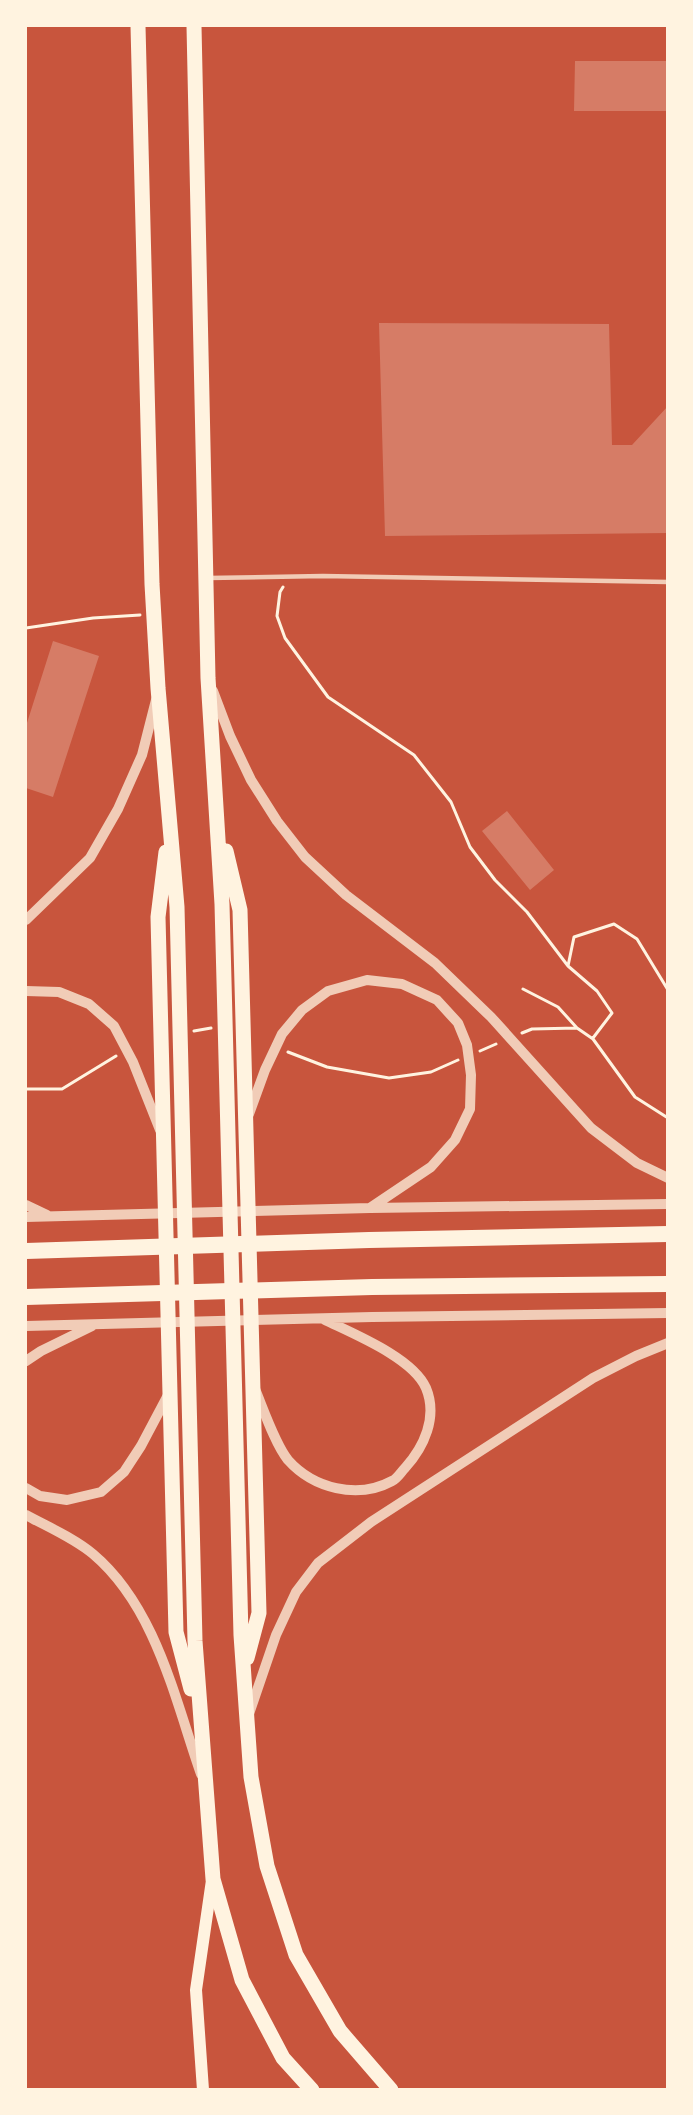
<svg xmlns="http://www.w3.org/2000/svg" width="693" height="2115" viewBox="0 0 693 2115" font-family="Ubuntu,sans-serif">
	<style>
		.building { fill: #d67c66 }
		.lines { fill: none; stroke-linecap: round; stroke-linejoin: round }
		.path { stroke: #fff3e0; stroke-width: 3 }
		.service { stroke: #f1ccb7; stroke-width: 4.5 }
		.tertiary { stroke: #f1ccb7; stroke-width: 10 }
		.secondary { stroke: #fff3e0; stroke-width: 12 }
		.primary { stroke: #fff3e0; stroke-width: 15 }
		.trunk { stroke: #fff3e0; stroke-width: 16 }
	</style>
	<rect width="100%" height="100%" fill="#c8553d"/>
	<path class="building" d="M 575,61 L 668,61 L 668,111 L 574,111 Z
		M 379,323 L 609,324 L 612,445 L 632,445 L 668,406 L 668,533 L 385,536 Z
		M 53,641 L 99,656 L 53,797 L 26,788 L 26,726 Z
		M 507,811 L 554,870 L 530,890 L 482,831 Z"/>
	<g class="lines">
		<path class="path" d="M 283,587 L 280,592 L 277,616 L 285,638 L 328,697 L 414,755 L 451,802 L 470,847 L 495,880 L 527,912 L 568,966 L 597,991 L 612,1013 L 593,1038
			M 26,628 L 93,618 L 140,615
			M 568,966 L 574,937 L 614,924 L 637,939 L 668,990
			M 523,989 L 558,1007 L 577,1028
			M 194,1031 L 211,1028
			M 522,1033 L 532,1029 L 577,1028 L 593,1039 L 635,1097 L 668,1118
			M 480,1051 L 496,1044
			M 288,1052 L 327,1067 L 389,1078 L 431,1072 L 458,1060
			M 26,1089 L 62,1089 L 116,1056"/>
		<path class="service" d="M 208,578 L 323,576 L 668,582"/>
		<path class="tertiary" d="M 213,691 L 230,736 L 251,780 L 277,821 L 305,857 L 346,895 L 435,963 L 491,1017 L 591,1128 L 637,1163 L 668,1178
			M 26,920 L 90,858 L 118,809 L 142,755 L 156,700
			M 26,991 L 59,992 L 89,1004 L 114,1026 L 133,1062 L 160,1130
			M 249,1114 L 265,1070 L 282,1034 L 302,1010 L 328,991 L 367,980 L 402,984 L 437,1000 L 458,1023 L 467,1045 L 471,1075 L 470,1109 L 455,1140 L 431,1167 L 370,1208
			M 26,1205 L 47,1215
			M 26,1217 L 370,1208 L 668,1204
			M 26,1326 L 372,1317 L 668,1313
			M 26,1361 L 41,1351 L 92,1326
			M 255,1389 C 263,1408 275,1444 288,1460 C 313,1488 357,1500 392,1481 C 397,1479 401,1472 405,1468 C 424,1447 438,1417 426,1388 C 413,1358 354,1334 325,1320
			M 26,1488 L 40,1496 L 67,1500 L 101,1492 L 124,1472 L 141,1446 L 168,1395
			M 26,1515 C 48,1527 74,1538 93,1554 C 156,1607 175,1700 201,1774
			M 249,1714 L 276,1635 L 296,1592 L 318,1563 L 371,1522 L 593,1378 L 636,1356 L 668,1343"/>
		<path class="secondary" d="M 203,2090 L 196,1990 L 212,1880"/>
		<path class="primary" d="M 138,26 L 152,584 L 158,688 L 177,907 L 195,1641 L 213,1879 L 242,1980 L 283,2058 L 312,2090
			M 194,26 L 208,678 L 222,904 L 241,1635 L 251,1777 L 267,1866 L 296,1955 L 340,2031 L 391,2090
			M 226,851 L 240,910 L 259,1613 L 247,1658
			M 166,852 L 158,917 L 176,1632 L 191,1689"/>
		<path class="trunk" d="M 26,1251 L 369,1240 L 668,1234
			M 26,1297 L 372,1287 L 668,1284"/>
	</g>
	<rect width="693" height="2115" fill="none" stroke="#fff3e0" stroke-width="54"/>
</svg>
